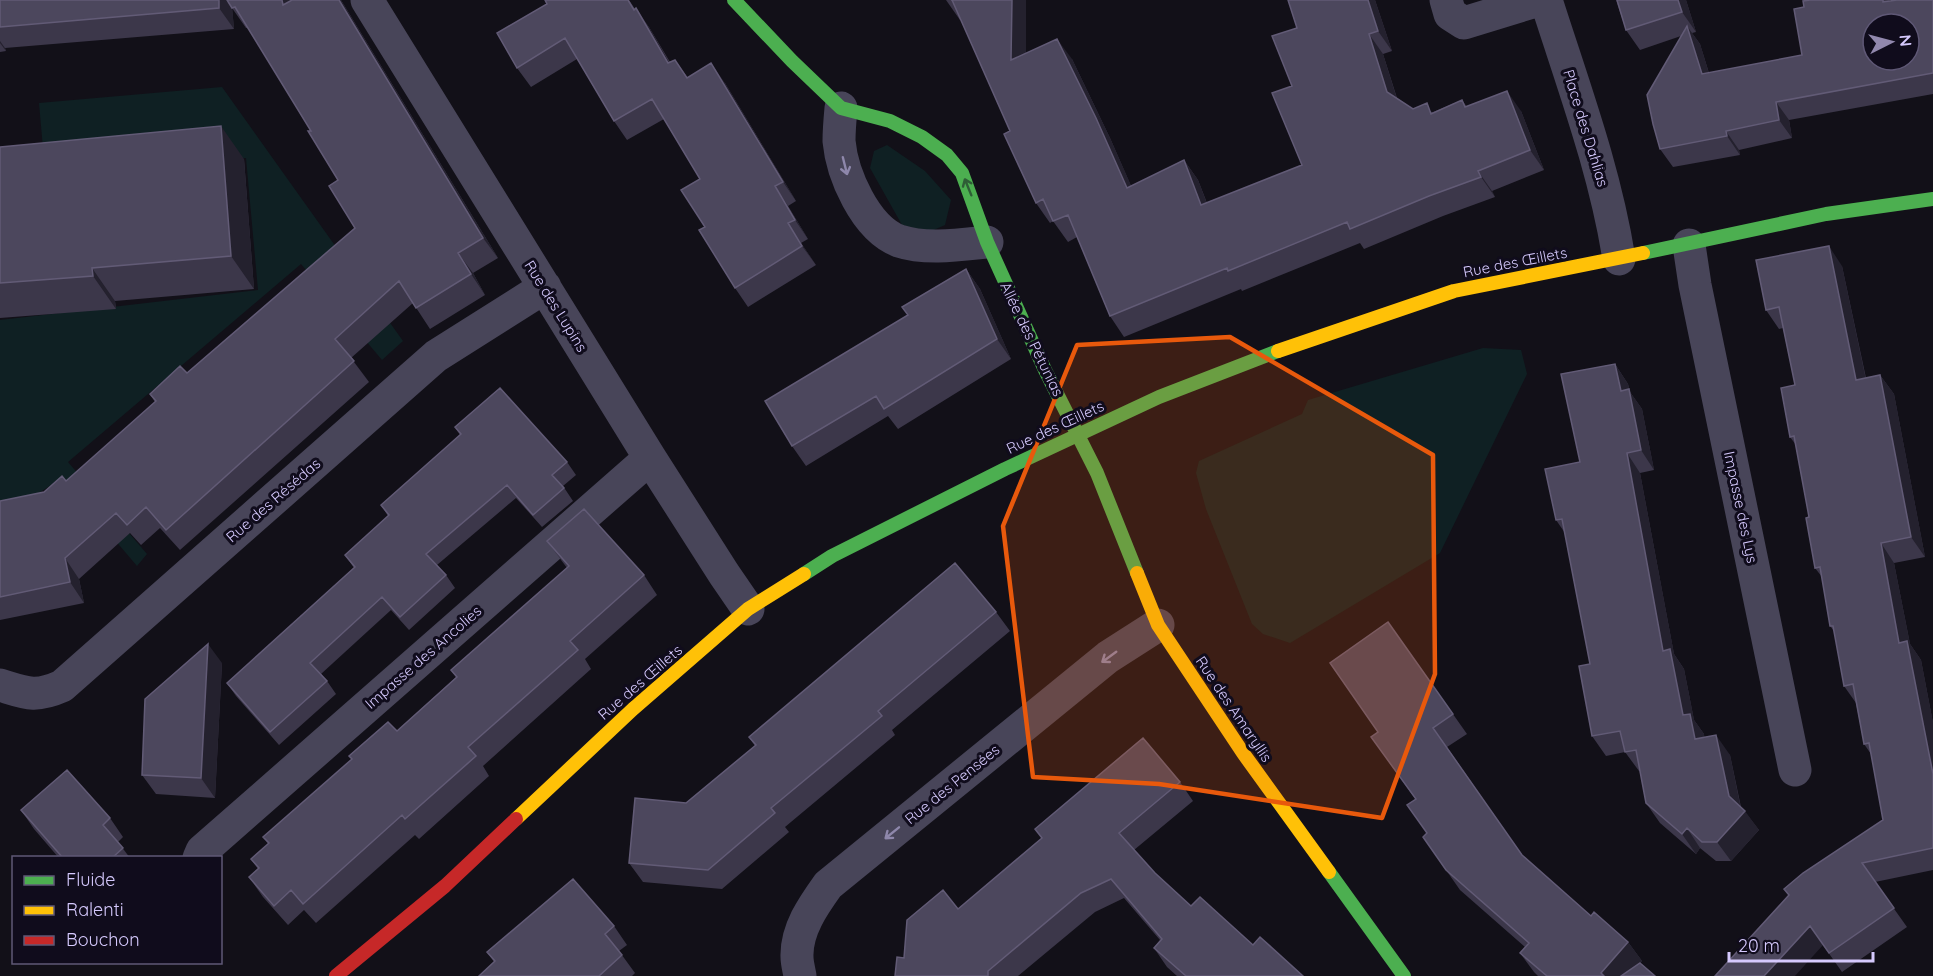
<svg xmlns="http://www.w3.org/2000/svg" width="1933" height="976" viewBox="0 0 1933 976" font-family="Quicksand,sans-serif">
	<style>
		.green { fill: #0f2023 }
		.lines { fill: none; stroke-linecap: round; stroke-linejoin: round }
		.street { stroke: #484559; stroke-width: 33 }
		.fast { stroke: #4caf50; stroke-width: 14 }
		.slow { stroke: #ffc107; stroke-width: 14 }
		.jam { stroke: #c62828; stroke-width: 14 }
		.wall { fill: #3c374a }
		.shaded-wall { fill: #24212e }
		.building { fill: #4c475d; stroke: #625b76; stroke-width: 1.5; fill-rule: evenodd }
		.oneway { stroke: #8e87ab }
		.oneway2 { stroke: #2e5e36 }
		.marked { fill: #e8590c; fill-opacity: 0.2; stroke: #e8590c; stroke-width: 4.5; stroke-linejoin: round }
		.labels { text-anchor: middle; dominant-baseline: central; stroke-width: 6; stroke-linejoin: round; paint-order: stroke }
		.street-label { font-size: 15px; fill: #d5c9fd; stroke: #100c1c }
	</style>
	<rect width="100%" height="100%" fill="#121018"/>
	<path class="green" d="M 222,87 L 403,341 L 382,360 L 301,264 L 68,462 L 147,554 L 137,566 L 62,478 L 0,518 L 0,320 L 258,290 L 246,158 L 45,171 L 39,103 Z
		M 887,145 L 925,171 L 951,200 L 945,225 L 929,232 L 902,225 L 870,168 L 874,151 Z
		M 1483,348 L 1521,350 L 1527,374 L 1440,553 L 1290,643 L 1263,634 L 1252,624 L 1206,509 L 1196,473 L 1199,461 L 1302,414 L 1308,400 Z"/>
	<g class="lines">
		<path class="street" d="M 367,0 L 650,458 L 724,574 L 748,609
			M 1446,0 L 1450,14 L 1464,23 L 1539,0
			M 1546,0 C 1573,85 1605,170 1619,259
			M 841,108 C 840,119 839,130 839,141 C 842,174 865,228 899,241 C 926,250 959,245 987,242
			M 1689,245 L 1695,285 L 1795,770
			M 0,685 C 26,693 35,698 62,686 L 436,356 L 545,287
			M 199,858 L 202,851 L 650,458
			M 800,976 C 799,970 797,963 797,957 C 796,930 813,906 828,885 L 1108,657 L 1158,625"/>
		<path class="fast" d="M 734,0 L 792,61 L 841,108 L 890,121 L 922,137 L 947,155 L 962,173 L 987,242 L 1045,370 L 1097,473 L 1137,573
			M 1643,253 L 1826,214 L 1933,199
			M 804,574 L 832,556 L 1005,469 L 1159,397 L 1278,351
			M 1329,872 L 1404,976"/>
		<path class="slow" d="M 1278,351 L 1454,291 L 1643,253
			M 1137,573 L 1158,625 L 1243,753 L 1329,872
			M 516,819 L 633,709 L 748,609 L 804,574"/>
		<path class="jam" d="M 336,976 L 445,886 L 516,819"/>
	</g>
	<path class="wall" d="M 0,0 L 341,0 L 498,258 L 473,273 L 485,295 L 430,329 L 413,303 L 351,358 L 369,382 L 180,550 L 160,528 L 141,545 L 130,533 L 79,579 L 84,603 L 0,620 L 0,501 L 44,492 L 66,481 L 155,402 L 150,394 L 187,373 L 355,228 L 338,180 L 311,131 L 248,28 L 246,28 L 232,8 L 234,29 L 5,48 L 6,51 L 0,52 Z
		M 545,0 L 629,0 L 635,9 L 649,27 L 670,62 L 675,60 L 688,78 L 725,83 L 796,201 L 788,206 L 808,239 L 801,243 L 816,265 L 748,307 L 735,288 L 705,227 L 700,179 L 664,119 L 627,140 L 614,121 L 577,59 L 531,87 L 517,68 L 547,4 Z
		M 946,0 L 1026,0 L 1026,53 L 1072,59 L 1110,138 L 1131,186 L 1184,160 L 1198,180 L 1207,203 L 1302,165 L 1292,86 L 1375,0 L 1392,51 L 1383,54 L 1397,98 L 1413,109 L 1433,112 L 1462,100 L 1467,107 L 1521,111 L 1544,170 L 1492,191 L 1495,197 L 1443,216 L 1364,249 L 1360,243 L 1242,291 L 1241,289 L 1124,337 L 1110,316 L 1077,237 L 1068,242 L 1053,221 L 1050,223 L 1036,203 L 1010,131 L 961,20 L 960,20 Z
		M 1616,0 L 1686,0 L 1696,32 L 1692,33 L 1700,44 L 1709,73 L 1802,55 L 1804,7 L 1810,0 L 1889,0 L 1890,1 L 1933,0 L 1933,94 L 1789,120 L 1792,138 L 1739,150 L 1740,155 L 1673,167 L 1660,149 L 1681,36 L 1640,50 L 1626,30 Z
		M 0,147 L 244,159 L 254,289 L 115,301 L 116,309 L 0,318 Z
		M 1842,266 L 1866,378 L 1880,375 L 1894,394 L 1925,557 L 1894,563 L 1910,644 L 1921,660 L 1933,723 L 1933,870 L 1875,882 L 1907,927 L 1842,972 L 1823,945 L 1883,820 L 1871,754 L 1864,744 L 1856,703 L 1844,686 L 1834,631 L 1830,626 L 1822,577 L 1815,568 L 1809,517 L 1796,445 L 1790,437 L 1795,385 L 1783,328 L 1779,329 L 1766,310 Z
		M 966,269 L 980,289 L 1011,359 L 898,429 L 888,416 L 806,466 L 792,446 L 908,315 Z
		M 1615,364 L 1628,384 L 1630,392 L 1642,409 L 1654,470 L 1640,473 L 1674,654 L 1684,669 L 1694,720 L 1704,734 L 1704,737 L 1730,755 L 1741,807 L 1759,830 L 1731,861 L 1716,861 L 1700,848 L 1696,854 L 1660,823 L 1646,803 L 1640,771 L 1639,771 L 1625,752 L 1606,756 L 1592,736 L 1590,664 L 1565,533 L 1556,520 L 1580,462 Z
		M 455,427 L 567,462 L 576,475 L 563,486 L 573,501 L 542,527 L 516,498 L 437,565 L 446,575 L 455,588 L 409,630 L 391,610 L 321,674 L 327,681 L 336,694 L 279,745 L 236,696 L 227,683 L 354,568 L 345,555 L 388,516 L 381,505 L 460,435 Z
		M 547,541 L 644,575 L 657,595 L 585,659 L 591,669 L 483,766 L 489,776 L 419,839 L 415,835 L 316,923 L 304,910 L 288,925 L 263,897 L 249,877 L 258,869 L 251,859 L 268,844 L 263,837 L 397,731 L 456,677 L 451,670 L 567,568 Z
		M 996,612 L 1010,631 L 892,730 L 895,735 L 785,827 L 789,832 L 722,889 L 643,882 L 629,863 L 686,803 L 755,746 L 749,737 Z
		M 1388,622 L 1467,734 L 1447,747 L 1522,855 L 1591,916 L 1628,942 L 1642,961 L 1640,963 L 1655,976 L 1538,976 L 1534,972 L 1520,953 L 1525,947 L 1460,890 L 1423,837 L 1427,833 L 1416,800 L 1371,737 L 1378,732 Z
		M 222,663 L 215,798 L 156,794 L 142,775 Z
		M 1180,782 L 1193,801 L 1134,850 L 1155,873 L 1191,906 L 1303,976 L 1177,976 L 1167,967 L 1154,948 L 1160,940 L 1124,898 L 1095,912 L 1018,976 L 895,976 L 904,958 L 958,909 L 1042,838 L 1035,829 Z
		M 21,810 L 110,818 L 123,837 L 118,842 L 130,858 L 59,858 L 34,829 Z
		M 614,926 L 627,945 L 619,951 L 635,973 L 632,976 L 479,976 L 494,962 L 487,952 Z"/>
	<path class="shaded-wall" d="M 219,0 L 228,0 L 232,5 L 234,29 L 219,8 Z
		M 282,0 L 295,0 L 283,5 Z
		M 339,0 L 341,0 L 498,258 L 483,238 Z
		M 1012,0 L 1026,0 L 1026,80 L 1011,60 Z
		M 1368,0 L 1375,0 L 1392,51 L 1378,31 Z
		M 1678,0 L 1686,0 L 1696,32 L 1682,12 Z
		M 636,8 L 649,27 L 681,83 L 668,63 Z
		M 1687,26 L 1700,44 L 1715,93 L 1702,74 Z
		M 1369,34 L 1383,54 L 1401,112 L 1387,92 Z
		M 1057,39 L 1072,59 L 1110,138 L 1141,208 L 1127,188 Z
		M 0,41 L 5,48 L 6,51 L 0,43 Z
		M 711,63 L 725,83 L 796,201 L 783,182 Z
		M 1507,91 L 1521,111 L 1544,170 L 1530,150 Z
		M 1776,102 L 1789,120 L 1792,138 L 1779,120 Z
		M 221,126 L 244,159 L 254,289 L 231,256 Z
		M 1726,131 L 1739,150 L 1740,155 L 1727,136 Z
		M 1184,160 L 1198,180 L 1215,225 L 1201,205 Z
		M 1478,171 L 1492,191 L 1495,197 L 1481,177 Z
		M 775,186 L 788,206 L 808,239 L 795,220 Z
		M 788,223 L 801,243 L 816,265 L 802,246 Z
		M 1829,246 L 1842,266 L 1870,399 L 1856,380 Z
		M 458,253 L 473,273 L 485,295 L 471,274 Z
		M 92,268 L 115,301 L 116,309 L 93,276 Z
		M 966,269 L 980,289 L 1011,359 L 997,339 Z
		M 1615,364 L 1628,384 L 1630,392 L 1642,409 L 1654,470 L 1641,450 L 1621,391 Z
		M 1880,375 L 1894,394 L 1925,557 L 1911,537 Z
		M 1627,453 L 1640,473 L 1674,654 L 1684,669 L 1694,720 L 1704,734 L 1709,759 L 1695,739 L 1683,715 L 1663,651 Z
		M 1881,543 L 1894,563 L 1910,644 L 1921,660 L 1933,723 L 1933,774 L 1899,643 Z
		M 65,558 L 79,579 L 84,603 L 70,582 Z
		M 208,644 L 222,663 L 215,798 L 201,778 Z
		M 1716,735 L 1730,755 L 1742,814 L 1745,811 L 1759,830 L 1731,861 L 1717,842 L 1729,796 Z
		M 1687,828 L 1700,848 L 1696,854 L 1682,834 Z
		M 1810,926 L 1823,945 L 1795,976 L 1764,976 Z
		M 1628,942 L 1642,961 L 1629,976 L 1603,976 L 1601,973 Z"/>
	<path class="building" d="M 0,0 L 219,0 L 219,8 L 0,27 Z
		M 227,0 L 282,0 L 283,5 L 292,0 L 339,0 L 483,238 L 458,253 L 471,274 L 416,308 L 399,281 L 335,339 L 354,361 L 166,530 L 146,507 L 127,525 L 116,513 L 65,558 L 70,582 L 0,597 L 0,501 L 44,492 L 62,476 L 66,481 L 156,401 L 150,394 L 180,366 L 187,373 L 355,228 L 329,186 L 338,180 L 308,131 L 311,131 L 235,7 L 232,8 Z
		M 545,0 L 628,0 L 634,10 L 636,8 L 668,63 L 675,60 L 687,78 L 711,63 L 783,182 L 775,186 L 795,220 L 788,223 L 802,246 L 735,288 L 699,230 L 705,227 L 681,190 L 700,179 L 652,99 L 614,121 L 565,38 L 517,68 L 497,33 L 547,4 Z
		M 951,0 L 1012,0 L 1011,60 L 1057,39 L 1096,118 L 1127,188 L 1184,160 L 1201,205 L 1302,165 L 1272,93 L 1292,86 L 1272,36 L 1297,28 L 1288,0 L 1368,0 L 1378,31 L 1369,34 L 1387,92 L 1413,109 L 1427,103 L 1431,114 L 1462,100 L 1465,107 L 1507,91 L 1530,150 L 1478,171 L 1481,177 L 1429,196 L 1350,229 L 1347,222 L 1228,271 L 1227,268 L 1110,316 L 1068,215 L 1053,221 L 1043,199 L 1036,203 L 1004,134 L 1010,131 L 952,0 Z
		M 1617,0 L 1678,0 L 1682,12 L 1626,30 Z
		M 1810,0 L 1883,0 L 1883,2 L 1897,0 L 1933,0 L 1933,73 L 1776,102 L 1779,120 L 1726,131 L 1727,136 L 1660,149 L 1653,124 L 1647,95 L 1687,26 L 1702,74 L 1802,55 L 1794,9 L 1804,7 L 1803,1 ZM 1873,24 L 1909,24 L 1909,60 L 1873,60 Z
		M 221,126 L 231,256 L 92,268 L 93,276 L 0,283 L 0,147 Z
		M 1829,246 L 1856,380 L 1880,375 L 1911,537 L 1881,543 L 1899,643 L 1907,641 L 1933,774 L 1933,848 L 1862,863 L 1894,908 L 1829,953 L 1810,926 L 1764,976 L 1715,976 L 1789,895 L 1784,889 L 1803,873 L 1883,820 L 1869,743 L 1864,744 L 1853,684 L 1844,686 L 1833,626 L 1830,626 L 1820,567 L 1815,568 L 1806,518 L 1809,517 L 1794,436 L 1790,437 L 1781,388 L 1795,385 L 1779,307 L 1766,310 L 1756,260 Z
		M 966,269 L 997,339 L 884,409 L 876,396 L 792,446 L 765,401 L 908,315 L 902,307 Z
		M 1615,364 L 1621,391 L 1629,389 L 1641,450 L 1627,453 L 1663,651 L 1670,649 L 1683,715 L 1690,714 L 1695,739 L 1716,735 L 1729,796 L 1745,811 L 1717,842 L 1702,842 L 1687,828 L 1682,834 L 1646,803 L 1636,750 L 1625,752 L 1620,731 L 1592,736 L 1579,666 L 1590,664 L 1562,519 L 1556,520 L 1545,469 L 1580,462 L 1561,374 Z
		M 500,388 L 567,462 L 552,475 L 564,488 L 533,515 L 507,485 L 426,554 L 446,575 L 400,617 L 382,597 L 310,663 L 327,681 L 270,732 L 227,683 L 355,567 L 345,555 L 389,515 L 381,505 L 461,434 L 455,427 Z
		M 584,509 L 644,575 L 570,641 L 578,650 L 468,747 L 476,756 L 405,819 L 402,815 L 303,904 L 291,890 L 274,906 L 249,877 L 259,868 L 251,859 L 269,843 L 263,837 L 352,759 L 349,756 L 388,722 L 397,731 L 457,677 L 451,670 L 569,566 L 547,541 Z
		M 955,563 L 996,612 L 878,711 L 882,716 L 771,808 L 775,813 L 708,870 L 629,863 L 635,798 L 686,803 L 756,745 L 749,737 Z
		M 1388,622 L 1453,714 L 1433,728 L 1522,855 L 1591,916 L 1594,912 L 1628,942 L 1601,973 L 1604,976 L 1547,976 L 1520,953 L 1529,943 L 1446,870 L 1423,837 L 1427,833 L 1407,805 L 1416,799 L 1371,737 L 1378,732 L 1330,663 Z
		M 208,644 L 201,778 L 142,775 L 145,699 Z
		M 1143,738 L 1180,782 L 1119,833 L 1155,873 L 1191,906 L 1200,897 L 1253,945 L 1260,937 L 1303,976 L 1186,976 L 1154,948 L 1162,939 L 1111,879 L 1081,893 L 988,971 L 988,976 L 895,976 L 897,957 L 904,958 L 907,920 L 943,890 L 958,909 L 1042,838 L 1035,829 Z
		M 67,770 L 110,818 L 103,825 L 123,848 L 112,858 L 63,858 L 21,810 Z
		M 573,879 L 614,926 L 605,934 L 622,955 L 599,976 L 479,976 L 495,961 L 487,952 Z
		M 1640,963 L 1655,976 L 1621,976 Z"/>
	<defs><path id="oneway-shaft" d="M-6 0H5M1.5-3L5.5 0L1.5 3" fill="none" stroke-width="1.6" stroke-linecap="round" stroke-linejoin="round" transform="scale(1.5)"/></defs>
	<g class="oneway">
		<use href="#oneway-shaft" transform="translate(845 166) rotate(76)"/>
		<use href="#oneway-shaft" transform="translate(1109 657) rotate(144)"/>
		<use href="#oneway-shaft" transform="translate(892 833) rotate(141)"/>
	</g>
	<use class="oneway2" href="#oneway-shaft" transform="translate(968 187) rotate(-112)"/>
	<path class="marked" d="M 1230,337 L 1433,455 L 1435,674 L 1382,818 L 1159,784 L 1033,777 L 1003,526 L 1077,345 Z"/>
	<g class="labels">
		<g class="street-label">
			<text transform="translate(1586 128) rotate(73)">Place des Dahlias</text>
			<text transform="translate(1515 262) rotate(-11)">Rue des Œillets</text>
			<text transform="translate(556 306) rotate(58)">Rue des Lupins</text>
			<text transform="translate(1032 339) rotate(64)">Allée des Pétunias</text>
			<text transform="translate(1055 427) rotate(-25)">Rue des Œillets</text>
			<text transform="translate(273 500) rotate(-41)">Rue des Résédas</text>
			<text transform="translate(1741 507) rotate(78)">Impasse des Lys</text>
			<text transform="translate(423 657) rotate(-41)">Impasse des Ancolies</text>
			<text transform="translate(640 682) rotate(-41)">Rue des Œillets</text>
			<text transform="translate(1234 709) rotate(56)">Rue des Amaryllis</text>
			<text transform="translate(952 784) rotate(-39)">Rue des Pensées</text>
		</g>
	</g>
	<rect x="12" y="856" width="210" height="108" fill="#100c1c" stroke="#5f5876" stroke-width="1.5"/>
	<rect x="24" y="876" width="30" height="9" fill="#4caf50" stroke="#5f5876" stroke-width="1.5"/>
	<text x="66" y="886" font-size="18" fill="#d5c9fd">Fluide</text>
	<rect x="24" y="906" width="30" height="9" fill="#ffc107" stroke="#5f5876" stroke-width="1.5"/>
	<text x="66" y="916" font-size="18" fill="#d5c9fd">Ralenti</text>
	<rect x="24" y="936" width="30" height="9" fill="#c62828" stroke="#5f5876" stroke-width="1.5"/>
	<text x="66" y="946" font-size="18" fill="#d5c9fd">Bouchon</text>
	<g transform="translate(1891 42) rotate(84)"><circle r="28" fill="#100c1c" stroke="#5f5876" stroke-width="1.5"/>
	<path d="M0-4.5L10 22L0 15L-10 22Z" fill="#9188ad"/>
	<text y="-9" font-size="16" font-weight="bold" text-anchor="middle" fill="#d5c9fd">N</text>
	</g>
	<path d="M1729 952v9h144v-9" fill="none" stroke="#d5c9fd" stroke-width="3"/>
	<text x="1738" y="952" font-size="18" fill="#d5c9fd" stroke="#100c1c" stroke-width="4.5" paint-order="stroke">20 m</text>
</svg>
